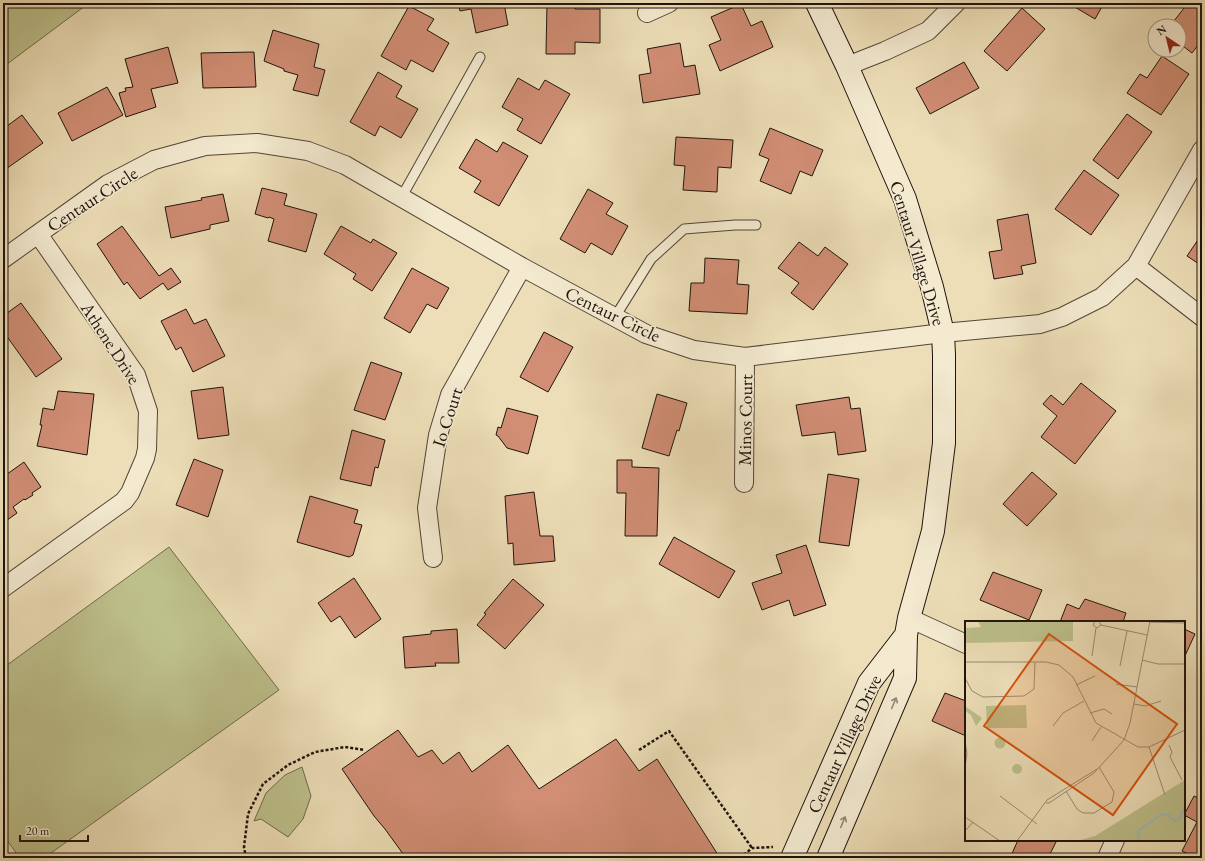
<svg xmlns="http://www.w3.org/2000/svg" width="1205" height="861" viewBox="0 0 1205 861" font-family="'EB Garamond',serif">
	<style>
		.green { fill: #bdc08b; stroke: #6e6a4c }
		.building { fill: #d18e75; stroke: #1e140d }
		.lines { fill: none; stroke-linecap: round; stroke-linejoin: round }
		.lane-casing { stroke: #524638; stroke-width: 11 }
		.street-casing { stroke: #524638; stroke-width: 20 }
		.secondary-casing { stroke: #1e140d; stroke-width: 24 }
		.path { stroke: #1e140d; stroke-width: 2.5; stroke-dasharray: 3 2; stroke-linecap: butt }
		.lane { stroke: #f3ead0; stroke-width: 9 }
		.street { stroke: #f3ead0; stroke-width: 18 }
		.secondary { stroke: #f3ead0; stroke-width: 22 }
		.oneway { stroke: #938a78 }
		.labels { text-anchor: middle; dominant-baseline: central; stroke-width: 3.5; stroke-linejoin: round; paint-order: stroke }
		.street-label { font-size: 18px; fill: #1e140d; stroke: #f3ead0 }
		.inset-river { fill: none; stroke: #9fb9ba; stroke-width: 2 }
		.inset-road { fill: none; stroke: #9a8d73; stroke-width: 1 }
		.view { fill: #d4520c; fill-opacity: 0.15; stroke: #d4520c; stroke-width: 2 }
		.inset-edge { fill: none; stroke: #1e140d; stroke-width: 2 }
	</style>
	<rect width="100%" height="100%" fill="#eddeb7"/>
	<filter id="stains"><feTurbulence type="fractalNoise" baseFrequency=".005" numOctaves="4"/><feColorMatrix values="0 0 0 0 .2 0 0 0 0 .09 0 0 0 0 .02 0 0 0 .5 -.17"/></filter>
	<radialGradient id="worn" r=".72"><stop offset=".6" stop-color="#630" stop-opacity="0"/><stop offset="1" stop-color="#630" stop-opacity=".3"/></radialGradient>
	<path class="green" d="M 3,3 L 89,3 L 3,67 Z
		M 169,547 L 279,690 L 44,858 L 20,858 L 3,835 L 3,668 Z
		M 302,767 L 311,796 L 303,819 L 288,837 L 261,819 L 254,821 L 266,793 L 285,775 Z"/>
	<path class="building" d="M 458,3 L 504,3 L 508,25 L 476,33 L 471,9 L 460,11 Z
		M 547,3 L 575,3 L 575,9 L 600,9 L 600,43 L 575,42 L 575,54 L 546,54 Z
		M 1068,3 L 1104,3 L 1095,19 Z
		M 1188,3 L 1202,3 L 1202,40 L 1192,53 L 1179,43 L 1179,26 L 1170,26 Z
		M 741,4 L 751,26 L 762,21 L 773,47 L 720,71 L 709,45 L 721,40 L 711,17 Z
		M 409,6 L 434,19 L 427,30 L 449,43 L 433,72 L 411,60 L 406,70 L 381,56 Z
		M 1022,8 L 1045,29 L 1007,71 L 984,51 Z
		M 273,30 L 319,44 L 314,67 L 325,70 L 318,96 L 293,90 L 298,75 L 284,71 L 284,69 L 264,61 Z
		M 680,43 L 684,67 L 695,65 L 700,94 L 643,103 L 639,75 L 651,73 L 647,49 Z
		M 168,47 L 178,83 L 151,89 L 156,107 L 126,117 L 119,93 L 126,91 L 125,88 L 133,87 L 125,59 Z
		M 254,52 L 256,87 L 203,88 L 201,53 Z
		M 1162,56 L 1189,74 L 1161,115 L 1127,93 L 1140,74 L 1147,78 Z
		M 964,62 L 979,88 L 930,114 L 916,88 Z
		M 378,72 L 402,86 L 396,97 L 418,109 L 401,138 L 380,126 L 375,136 L 350,122 Z
		M 518,78 L 539,90 L 545,80 L 570,94 L 541,144 L 517,130 L 523,119 L 502,107 Z
		M 107,87 L 123,115 L 72,141 L 58,113 Z
		M 1127,114 L 1152,132 L 1118,179 L 1093,160 Z
		M 22,115 L 43,143 L 3,171 L 3,129 Z
		M 770,128 L 823,150 L 812,176 L 800,171 L 791,194 L 760,181 L 769,159 L 759,155 Z
		M 676,137 L 733,140 L 731,168 L 718,167 L 717,192 L 683,190 L 685,166 L 674,165 Z
		M 476,139 L 497,152 L 503,142 L 528,156 L 499,206 L 474,192 L 481,181 L 459,168 Z
		M 1084,170 L 1119,195 L 1091,235 L 1055,209 Z
		M 262,188 L 287,194 L 284,205 L 317,214 L 306,252 L 268,241 L 274,219 L 269,217 L 268,218 L 255,214 Z
		M 588,189 L 613,203 L 606,214 L 628,226 L 612,255 L 591,243 L 585,253 L 560,239 Z
		M 223,194 L 229,221 L 210,225 L 210,229 L 171,238 L 165,207 L 202,200 L 201,198 Z
		M 1028,214 L 1036,263 L 1021,266 L 1023,274 L 994,279 L 989,252 L 1002,250 L 997,220 Z
		M 122,226 L 159,276 L 171,268 L 181,282 L 168,290 L 163,283 L 140,299 L 127,282 L 124,285 L 97,244 Z
		M 341,226 L 371,243 L 373,239 L 397,253 L 372,291 L 353,279 L 356,274 L 324,254 Z
		M 1202,234 L 1202,266 L 1187,256 Z
		M 799,242 L 818,256 L 825,247 L 848,264 L 813,310 L 791,293 L 799,283 L 778,268 Z
		M 705,258 L 739,260 L 737,284 L 749,285 L 747,314 L 689,311 L 691,283 L 704,283 Z
		M 412,268 L 449,288 L 437,309 L 427,304 L 410,333 L 384,318 Z
		M 21,303 L 62,359 L 36,377 L 3,331 L 3,316 Z
		M 186,309 L 194,324 L 206,319 L 225,356 L 193,372 L 181,347 L 176,350 L 161,321 Z
		M 544,332 L 573,347 L 548,392 L 520,377 Z
		M 371,362 L 402,373 L 385,420 L 354,410 Z
		M 1081,383 L 1116,411 L 1075,464 L 1041,437 L 1057,416 L 1043,404 L 1051,395 L 1063,405 Z
		M 223,387 L 229,435 L 198,439 L 191,391 Z
		M 58,391 L 94,394 L 87,455 L 37,446 L 42,425 L 40,425 L 43,408 L 54,410 Z
		M 657,394 L 687,403 L 679,431 L 677,430 L 669,456 L 642,448 Z
		M 849,397 L 851,409 L 860,408 L 866,451 L 838,455 L 835,432 L 802,436 L 796,405 Z
		M 507,408 L 538,416 L 528,454 L 507,448 L 498,436 L 496,435 L 498,427 L 501,428 Z
		M 352,430 L 385,440 L 378,468 L 375,467 L 371,486 L 340,479 Z
		M 194,459 L 223,470 L 208,517 L 176,505 Z
		M 617,460 L 632,460 L 632,467 L 659,468 L 657,536 L 625,536 L 626,493 L 617,493 Z
		M 24,462 L 41,487 L 32,493 L 33,495 L 25,500 L 24,499 L 13,507 L 17,513 L 3,523 L 3,477 Z
		M 1032,472 L 1057,494 L 1027,526 L 1003,504 Z
		M 828,474 L 859,479 L 849,546 L 819,542 Z
		M 534,492 L 540,536 L 553,536 L 555,561 L 514,565 L 513,543 L 508,544 L 505,496 Z
		M 310,496 L 358,510 L 354,523 L 362,525 L 353,555 L 349,557 L 297,542 Z
		M 674,537 L 735,571 L 719,598 L 659,564 Z
		M 806,545 L 826,605 L 794,616 L 789,600 L 762,610 L 752,583 L 782,573 L 776,555 Z
		M 993,572 L 1042,590 L 1029,620 L 980,600 Z
		M 354,578 L 381,619 L 355,638 L 340,616 L 331,622 L 318,603 Z
		M 513,579 L 544,605 L 505,649 L 477,625 L 486,614 L 484,613 Z
		M 1085,599 L 1126,613 L 1123,622 L 1060,622 L 1067,604 L 1079,609 Z
		M 457,629 L 459,663 L 435,663 L 436,666 L 405,668 L 403,637 L 431,634 L 431,631 Z
		M 1184,629 L 1195,634 L 1184,658 Z
		M 945,693 L 966,701 L 966,736 L 932,721 Z
		M 398,730 L 418,757 L 432,750 L 443,764 L 459,752 L 472,772 L 508,745 L 539,789 L 616,739 L 639,771 L 657,759 L 720,858 L 406,858 L 385,829 L 374,816 L 342,769 Z
		M 1194,796 L 1202,800 L 1202,858 L 1196,858 L 1182,851 L 1197,822 L 1184,815 Z
		M 1018,840 L 1057,840 L 1048,858 L 1010,858 Z"/>
	<g class="lines">
		<g class="lane-casing">
			<path id="lane" d="M 401,198 L 480,57
				M 615,317 L 651,259 L 684,229 L 735,225 L 756,225"/>
		</g>
		<g class="street-casing">
			<path id="street" d="M 647,13 L 669,3
				M 847,66 L 885,51 L 928,31 L 956,3
				M 3,259 L 108,184 L 154,160 L 205,146 L 257,143 L 308,151 L 345,165 L 522,267 L 646,334 L 694,350 L 745,357 L 943,333 L 1040,324 L 1062,317 L 1102,297 L 1136,266 L 1202,150
				M 1136,266 L 1202,317
				M 744,483 L 745,357
				M 433,558 L 427,508 L 438,435 L 450,395 L 522,267
				M 3,588 L 124,501 L 130,493 L 145,458 L 147,449 L 148,411 L 136,375 L 38,234
				M 909,618 L 966,644
				M 1107,858 L 1115,840"/>
		</g>
		<g class="secondary-casing">
			<path id="secondary" d="M 817,3 L 847,66 L 905,199 L 932,287 L 943,333 L 944,355 L 944,443 L 933,531 L 909,618 L 906,635 L 905,678 L 828,858
				M 792,858 L 869,683 L 906,635"/>
		</g>
		<path class="path" d="M 639,750 L 669,731 L 752,848
			M 246,858 L 244,847 L 248,814 L 263,784 L 288,765 L 315,752 L 345,747 L 365,750
			M 740,858 L 752,848 L 773,847"/>
		<use href="#lane" class="lane"/>
		<use href="#street" class="street"/>
		<use href="#secondary" class="secondary"/>
	</g>
	<defs><path id="oneway-shaft" d="M-6 0H5M1.5-3L5.5 0L1.5 3" fill="none" stroke-width="1.6" stroke-linecap="round" stroke-linejoin="round"/></defs>
	<g class="oneway">
		<use href="#oneway-shaft" transform="translate(894 703) rotate(-67)"/>
		<use href="#oneway-shaft" transform="translate(843 822) rotate(-67)"/>
	</g>
	<g class="labels">
		<g class="street-label">
			<text transform="translate(92 199) rotate(-33)">Centaur Circle</text>
			<text transform="translate(918 253) rotate(73)">Centaur Village Drive</text>
			<text transform="translate(613 314) rotate(26)">Centaur Circle</text>
			<text transform="translate(111 343) rotate(57)">Athene Drive</text>
			<text transform="translate(447 417) rotate(-72)">Io Court</text>
			<text transform="translate(745 420) rotate(-89)">Minos Court</text>
			<text transform="translate(844 744) rotate(-65)">Centaur Village Drive</text>
		</g>
	</g>
	<g transform="translate(965 621)">
		<rect width="220" height="220" fill="#eddeb7"/>
		<path d="M 13,0 L 108,0 L 108,20 L 0,22 L 0,7 L 16,6 ZM 61,84 L 62,107 L 22,107 L 21,85 ZM 0,85 L 17,97 L 11,105 L 6,94 L 0,90 ZM29.5 122a5.5 5.5 0 1 1 11 0a5.5 5.5 0 1 1-11 0ZM47 148a5 5 0 1 1 10 0a5 5 0 1 1-10 0ZM 220,159 L 220,220 L 112,220 L 130,215 Z" fill="#bdc08b"/>
		<path class="inset-river" d="M 174,220 L 173,210 L 197,193 L 203,194 L 210,200 L 214,198 L 220,187"/>
		<path class="inset-road" d="M 130,0 L 128,4 L 132,7 L 136,4 L 134,0M 184,1 L 220,2M 136,4 L 182,14M 127,35 L 131,7M 177,39 L 193,43 L 220,43M 0,41 L 81,41 L 94,44 L 108,56 L 131,102 L 173,126 L 184,126 L 220,109M 155,45 L 162,10M 0,57 L 7,70 L 18,76 L 59,75 L 69,68 L 70,41M 151,63 L 172,66M 111,64 L 130,55M 169,83 L 180,85 L 196,80M 125,92 L 139,88 L 147,93M 88,105 L 98,92 L 119,80M 0,120 L 2,132 L 0,147M 127,120 L 136,106M 204,124 L 207,131 L 205,136 L 217,159M 184,126 L 200,174M 101,170 L 112,188 L 118,192 L 129,192 L 147,181 L 149,171 L 134,146M 35,175 L 72,203M 81,182 L 84,182 L 129,152 L 159,119 L 165,102 L 185,0M 0,196 L 35,220M 0,210 L 8,201M 52,220 L 82,179 L 132,148"/>
		<path class="view" d="M 84,13 L 212,103 L 148,194 L 19,105 Z"/>
		<rect width="220" height="220" class="inset-edge"/>
	</g>
	<rect width="1205" height="861" fill="none" stroke="#eddeb7" stroke-width="16"/>
	<rect x="4" y="4" width="1197" height="853" fill="none" stroke="#1e140d" stroke-width="2"/>
	<rect x="8" y="8" width="1189" height="845" fill="none" stroke="#1e140d"/>
	<g transform="translate(1167 38) rotate(325)"><circle r="19" fill="#f3ead0" stroke="#9e9482"/>
	<path d="M0-3L7 15L0 10L-7 15Z" fill="#8f2418"/>
	<text y="-6" font-size="11" font-weight="bold" text-anchor="middle" fill="#1e140d">N</text>
	</g>
	<path d="M20 835v6h68v-6" fill="none" stroke="#1e140d" stroke-width="2"/>
	<text x="26" y="835" font-size="12" fill="#1e140d" stroke="#f3ead0" stroke-width="3" paint-order="stroke">20 m</text>
	<rect width="100%" height="100%" filter="url(#stains)"/>
	<rect width="100%" height="100%" fill="url(#worn)"/>
</svg>
